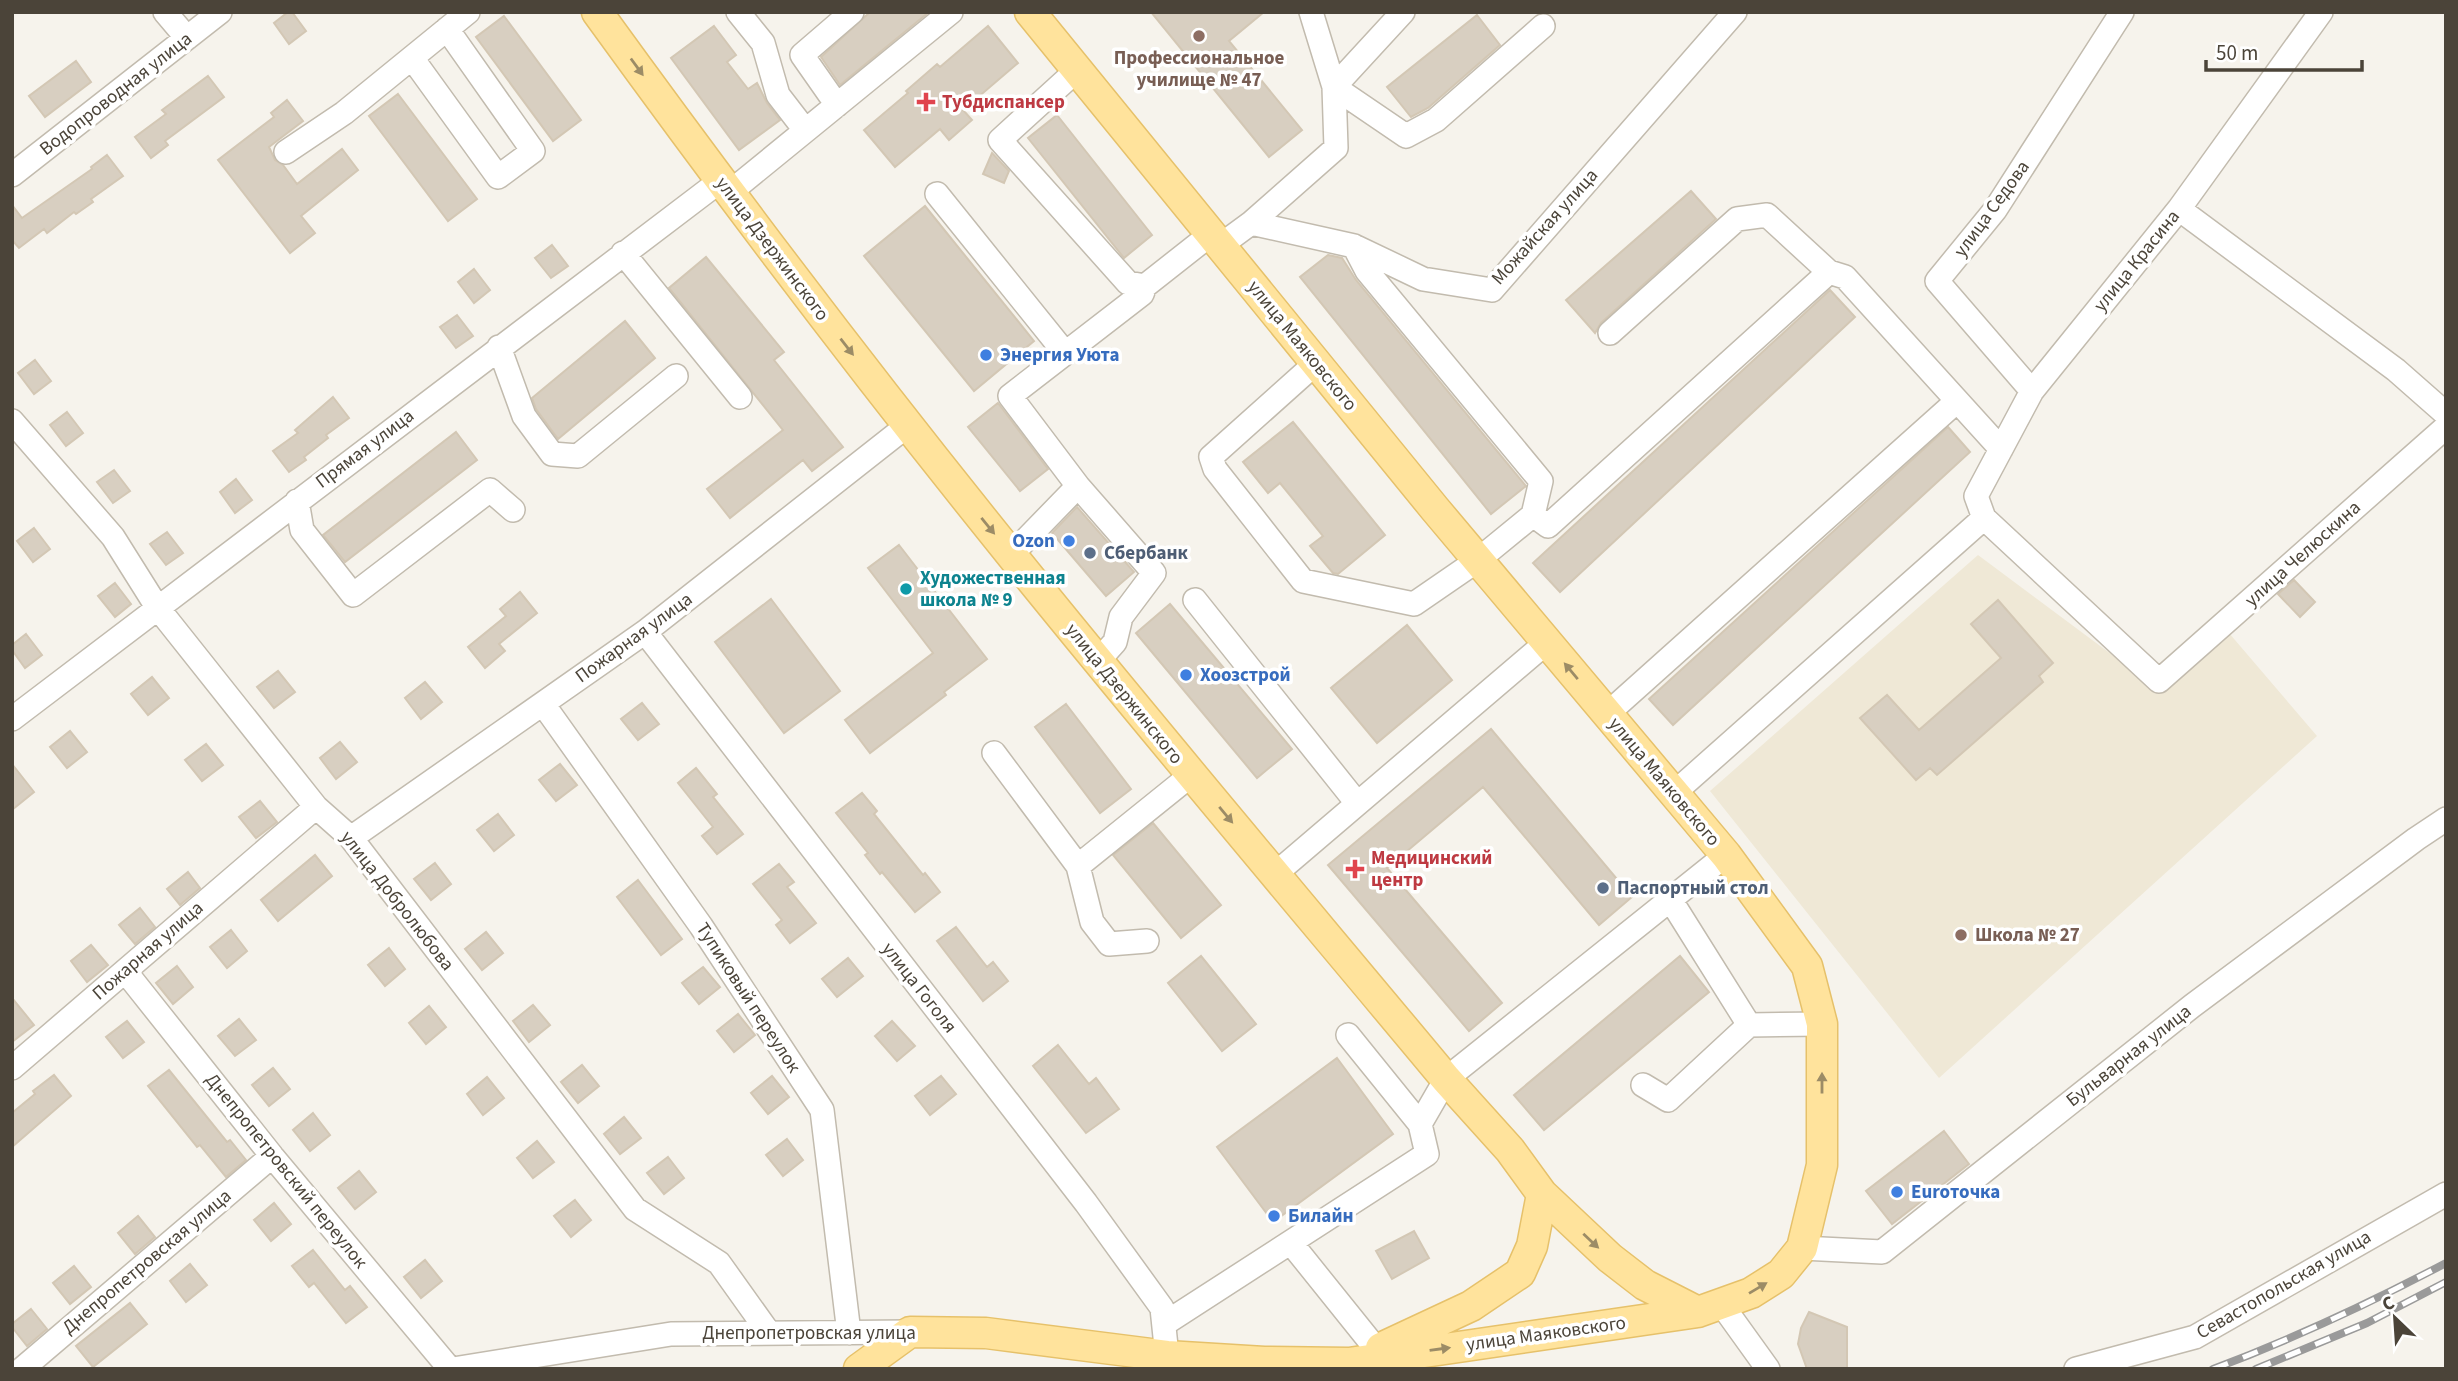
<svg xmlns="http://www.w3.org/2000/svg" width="2458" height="1381" viewBox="0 0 2458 1381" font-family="'Source Sans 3',sans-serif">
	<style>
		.education { fill: #efe8d6 }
		.building { fill: #d8cfc1; stroke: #d3c7b4; stroke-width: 2 }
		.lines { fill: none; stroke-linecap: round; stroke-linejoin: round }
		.minor-casing { stroke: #c2bbae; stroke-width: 26 }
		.major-casing { stroke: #e6c16a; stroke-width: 33 }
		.minor { stroke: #fff; stroke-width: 23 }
		.major { stroke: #ffe39c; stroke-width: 30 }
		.rail-casing { stroke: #9a9a9a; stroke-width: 8 }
		.rail { stroke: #fff; stroke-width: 5; stroke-dasharray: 16; stroke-linecap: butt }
		.oneway { fill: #9c8c66 }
		.education-dot { fill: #8d6e63; stroke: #fff; stroke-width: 2.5 }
		.health-dot { fill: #e0444e; stroke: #fff; stroke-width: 2.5 }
		.shop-dot { fill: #3f7fe0; stroke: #fff; stroke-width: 2.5 }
		.service-dot { fill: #5c6f8a; stroke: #fff; stroke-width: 2.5 }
		.culture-dot { fill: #0f9aa8; stroke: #fff; stroke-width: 2.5 }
		.labels { text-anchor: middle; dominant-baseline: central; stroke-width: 7; stroke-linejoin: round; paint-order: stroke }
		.education-label { font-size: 19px; font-weight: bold; fill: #785e54; stroke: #fff }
		.street-label { font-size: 19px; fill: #4b4439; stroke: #fff }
		.health-label { font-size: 19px; font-weight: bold; fill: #be3a42; stroke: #fff; text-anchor: start }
		.shop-label { font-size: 19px; font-weight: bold; fill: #366cbe; stroke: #fff; text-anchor: start }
		.service-label { font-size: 19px; font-weight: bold; fill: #4e5e75; stroke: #fff; text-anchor: start }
		.culture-label { font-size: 19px; font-weight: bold; fill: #0d838f; stroke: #fff; text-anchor: start }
	</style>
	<rect width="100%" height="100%" fill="#f6f3ec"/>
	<path class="education" d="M 1978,555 L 2162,692 L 2229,633 L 2317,736 L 1939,1078 L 1710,791 Z"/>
	<path class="building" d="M 288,12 L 292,12 L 306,31 L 289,44 L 274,23 Z
		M 870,12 L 929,12 L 840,85 L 821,57 Z
		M 1151,12 L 1264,12 L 1229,41 L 1302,130 L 1269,157 Z
		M 1477,15 L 1500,45 L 1428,108 L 1411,117 L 1387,87 Z
		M 504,16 L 581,120 L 553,141 L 476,37 Z
		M 714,26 L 736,55 L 727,62 L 748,89 L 757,83 L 767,103 L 780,120 L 739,150 L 671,58 Z
		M 988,26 L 1018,63 L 963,110 L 972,120 L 949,140 L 940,129 L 895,167 L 864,130 L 908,93 L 906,91 L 937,64 L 940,67 Z
		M 76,61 L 91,82 L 45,117 L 29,96 Z
		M 208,76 L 224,97 L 165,141 L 168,145 L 151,158 L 135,137 L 166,114 L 162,110 Z
		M 398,94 L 477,199 L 448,221 L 369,116 Z
		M 287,100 L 303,121 L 269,147 L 275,160 L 283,165 L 297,184 L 342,149 L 358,170 L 301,216 L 315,233 L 290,253 L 218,160 L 274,117 L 271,113 Z
		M 1057,115 L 1152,235 L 1124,258 L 1028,138 Z
		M 992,153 L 1009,171 L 1004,183 L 983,174 Z
		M 107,155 L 123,176 L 91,199 L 93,202 L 76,214 L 74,212 L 47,233 L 44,229 L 19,248 L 12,240 L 12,205 L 22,218 L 92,169 L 91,167 Z
		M 1691,191 L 1716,219 L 1601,323 L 1595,333 L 1566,300 Z
		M 925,206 L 1034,341 L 974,391 L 864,256 Z
		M 552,245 L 568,266 L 551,278 L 535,258 Z
		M 1328,255 L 1342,258 L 1356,280 L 1526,486 L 1491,514 L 1300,277 Z
		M 706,257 L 784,352 L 774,360 L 843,447 L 812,471 L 803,460 L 730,518 L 707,489 L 783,430 L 669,288 Z
		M 474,269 L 490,290 L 474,303 L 458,282 Z
		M 1830,290 L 1855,317 L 1560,592 L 1533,563 Z
		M 457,315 L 473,336 L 456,348 L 440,327 Z
		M 625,321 L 655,358 L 558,439 L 536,409 L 532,398 Z
		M 35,360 L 51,381 L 34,394 L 18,373 Z
		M 333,397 L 349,418 L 326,435 L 328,438 L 304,457 L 306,460 L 289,472 L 273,451 L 298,433 L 295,430 Z
		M 998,403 L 1048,469 L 1020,491 L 968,427 Z
		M 67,412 L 83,433 L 66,446 L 50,425 Z
		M 1293,422 L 1385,535 L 1338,574 L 1333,573 L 1310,546 L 1323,536 L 1280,483 L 1268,493 L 1243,462 Z
		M 1948,427 L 1970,452 L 1673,725 L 1649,699 Z
		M 456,432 L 477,460 L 345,562 L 323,535 Z
		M 114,470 L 130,491 L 113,503 L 97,482 Z
		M 236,479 L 252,500 L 235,513 L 220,492 Z
		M 1077,507 L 1134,572 L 1106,596 L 1052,533 Z
		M 34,528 L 50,549 L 33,562 L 17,541 Z
		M 167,532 L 183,553 L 166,565 L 150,544 Z
		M 899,545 L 987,659 L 944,692 L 946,695 L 870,753 L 845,720 L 933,653 L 868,568 Z
		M 2294,580 L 2315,602 L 2300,617 L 2278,594 Z
		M 115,583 L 131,604 L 115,617 L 98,596 Z
		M 520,592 L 537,613 L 499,644 L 505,651 L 485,668 L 468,647 L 506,616 L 500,609 Z
		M 771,599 L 840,691 L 784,733 L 715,642 Z
		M 1998,600 L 2053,663 L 2039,676 L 2043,682 L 1937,775 L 1930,768 L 1916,780 L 1860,718 L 1887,695 L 1919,730 L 2001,658 L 1971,624 Z
		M 1170,604 L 1292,749 L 1257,778 L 1136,633 Z
		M 1407,625 L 1452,680 L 1377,743 L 1331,688 Z
		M 26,634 L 42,655 L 25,668 L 12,650 L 12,645 Z
		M 278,671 L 295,692 L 274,708 L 257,687 Z
		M 152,677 L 169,698 L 148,715 L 131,694 Z
		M 425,682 L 442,702 L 421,719 L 405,698 Z
		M 642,703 L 659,724 L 638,740 L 621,719 Z
		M 1066,704 L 1131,789 L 1100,813 L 1035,727 Z
		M 1491,729 L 1632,897 L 1599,925 L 1483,787 L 1387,868 L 1502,1003 L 1469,1031 L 1328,865 Z
		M 70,731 L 87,752 L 67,768 L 50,747 Z
		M 340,742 L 357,762 L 336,779 L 320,758 Z
		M 206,744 L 223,765 L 202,781 L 185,760 Z
		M 12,764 L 34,792 L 12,810 Z
		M 560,764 L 577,785 L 556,801 L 539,780 Z
		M 696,768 L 717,794 L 713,797 L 743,834 L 717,854 L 702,836 L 713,827 L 678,783 Z
		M 862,793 L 877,811 L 874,814 L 923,875 L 925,873 L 940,892 L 915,912 L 882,872 L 880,874 L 865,855 L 868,853 L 836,813 Z
		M 260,801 L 277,822 L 256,838 L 239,817 Z
		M 498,814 L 514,835 L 494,851 L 477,830 Z
		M 1153,823 L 1221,905 L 1181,938 L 1113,855 Z
		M 315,855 L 332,876 L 278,921 L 261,900 Z
		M 435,863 L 451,884 L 431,900 L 414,879 Z
		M 779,864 L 794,882 L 787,887 L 816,923 L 790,943 L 776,925 L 782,920 L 753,884 Z
		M 188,872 L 200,888 L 180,905 L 167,889 Z
		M 638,880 L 682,939 L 661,955 L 617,897 Z
		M 140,908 L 155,927 L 135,944 L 119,925 Z
		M 956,927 L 987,967 L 993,962 L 1008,981 L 983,1001 L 937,941 Z
		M 231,930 L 247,951 L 227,968 L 210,947 Z
		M 486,932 L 503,953 L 482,970 L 465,949 Z
		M 91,945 L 108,965 L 87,982 L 71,961 Z
		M 389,948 L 405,969 L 385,986 L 368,965 Z
		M 1201,956 L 1256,1024 L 1222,1051 L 1168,983 Z
		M 1680,956 L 1709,992 L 1544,1130 L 1514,1095 Z
		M 848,958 L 863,976 L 837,997 L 822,979 Z
		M 177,966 L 193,987 L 173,1004 L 156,983 Z
		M 703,967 L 720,987 L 699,1004 L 682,983 Z
		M 12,998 L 34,1025 L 12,1042 Z
		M 533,1005 L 550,1025 L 529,1042 L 513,1021 Z
		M 429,1006 L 446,1027 L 426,1044 L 409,1023 Z
		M 738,1014 L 755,1035 L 734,1052 L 717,1031 Z
		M 239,1019 L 256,1040 L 235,1056 L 218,1036 Z
		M 127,1021 L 144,1042 L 123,1058 L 106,1037 Z
		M 892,1021 L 915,1046 L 897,1061 L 875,1036 Z
		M 1058,1045 L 1089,1084 L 1096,1078 L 1119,1109 L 1086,1133 L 1033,1066 Z
		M 1337,1058 L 1393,1134 L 1273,1222 L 1217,1147 Z
		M 582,1065 L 599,1086 L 578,1103 L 561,1082 Z
		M 273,1068 L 290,1089 L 269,1106 L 252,1085 Z
		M 169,1070 L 227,1142 L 230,1140 L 246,1160 L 226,1177 L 200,1145 L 197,1147 L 148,1086 Z
		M 54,1075 L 71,1096 L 12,1147 L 12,1113 L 35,1094 L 33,1091 Z
		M 772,1076 L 789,1097 L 768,1114 L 751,1093 Z
		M 941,1076 L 956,1094 L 930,1115 L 915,1096 Z
		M 487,1077 L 504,1098 L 483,1115 L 467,1094 Z
		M 313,1113 L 330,1135 L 310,1151 L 293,1130 Z
		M 624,1117 L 641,1138 L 620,1154 L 604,1134 Z
		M 1944,1131 L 1969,1164 L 1892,1224 L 1866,1191 Z
		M 787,1139 L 803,1160 L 783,1176 L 766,1155 Z
		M 537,1141 L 554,1162 L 533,1178 L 517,1158 Z
		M 668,1157 L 684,1178 L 664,1194 L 647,1173 Z
		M 359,1171 L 376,1192 L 355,1209 L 338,1188 Z
		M 575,1200 L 591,1220 L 571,1237 L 554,1216 Z
		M 274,1203 L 291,1224 L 271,1241 L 254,1220 Z
		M 138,1216 L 155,1237 L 135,1254 L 118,1233 Z
		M 1414,1231 L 1429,1258 L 1392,1279 L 1376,1251 Z
		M 313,1250 L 345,1290 L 350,1286 L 367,1307 L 346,1323 L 314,1283 L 309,1287 L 292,1266 Z
		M 425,1260 L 442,1281 L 421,1298 L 404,1277 Z
		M 190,1264 L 207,1285 L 186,1302 L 170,1281 Z
		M 74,1266 L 91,1287 L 70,1304 L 53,1283 Z
		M 130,1303 L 147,1324 L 93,1367 L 76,1346 Z
		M 31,1309 L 47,1329 L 27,1346 L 12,1327 L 12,1324 Z
		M 1809,1312 L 1847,1327 L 1847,1369 L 1807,1369 L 1798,1344 L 1801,1328 Z"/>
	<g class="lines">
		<g class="minor-casing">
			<path id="minor" d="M 165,12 L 187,38
				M 738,12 L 763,43 L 778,95 L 805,130
				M 1311,12 L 1334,87 L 1406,136 L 1436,120 L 1543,26
				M 412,58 L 498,177 L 533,151 L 447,29
				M 1077,70 L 1000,140 L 1128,283 L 1145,286 L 1211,234
				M 837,105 L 802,55 L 852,12
				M 286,152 L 344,113 L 468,12
				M 12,175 L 220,12
				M 729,193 L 951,12
				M 937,194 L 1065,353
				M 2179,209 L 2396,370 L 2446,414
				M 1251,223 L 1336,148 L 1334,87 L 1403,12
				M 1221,245 L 1251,223 L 1354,246 L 1423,279 L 1492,290 L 1735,12
				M 623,253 L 740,397
				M 1610,333 L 1737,219 L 1767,215 L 1829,272
				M 499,347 L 524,416 L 552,454 L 578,456 L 676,376
				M 1316,363 L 1211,457 L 1215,469 L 1303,581 L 1414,604 L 1478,560 L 1533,515 L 1541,481 L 1367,271 L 1354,246
				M 2032,391 L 1937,281 L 1995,210 L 2122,12
				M 12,421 L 113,537 L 157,607 L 316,807 L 351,838 L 635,1209 L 719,1263 L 769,1333
				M 1078,486 L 1010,396 L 1142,294 L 1145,286
				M 297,501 L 302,530 L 353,595 L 490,490 L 513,510
				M 1533,515 L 1548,526 L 1829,272 L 1845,277 L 2001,449
				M 1984,518 L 1976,496 L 2032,391 L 2179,209 L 2321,12
				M 1011,555 L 1078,486 L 1154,573 L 1121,617 L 1115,642 L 1098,661
				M 1195,600 L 1357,803
				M 645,632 L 1086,1203 L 1162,1308 L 1167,1356
				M 543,704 L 701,926 L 822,1110 L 849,1333
				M 1607,714 L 1957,401
				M 12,719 L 720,181
				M 994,753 L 1078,866 L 1191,775
				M 1674,793 L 1984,518 L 2159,681 L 2446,427
				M 351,838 L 645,632 L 908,425
				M 1078,866 L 1092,922 L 1109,944 L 1147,941
				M 1275,874 L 1547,642
				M 125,971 L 272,1156 L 450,1369
				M 1749,1025 L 1822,1024
				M 12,1068 L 316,807
				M 1643,1085 L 1668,1100 L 1749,1025 L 1670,899
				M 1420,1124 L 1446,1079 L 1726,855
				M 1291,1243 L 1377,1350
				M 1802,1248 L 1882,1252 L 2192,1006 L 2416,839 L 2446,819
				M 1722,1305 L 1768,1369
				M 1164,1324 L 1427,1154 L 1420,1124 L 1348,1035
				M 22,1369 L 272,1156
				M 453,1369 L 671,1334 L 910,1332
				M 2076,1369 L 2195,1337 L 2446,1194"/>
		</g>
		<g class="major-casing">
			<path id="major" d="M 597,12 C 731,197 869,379 1013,557 C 1155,733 1301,905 1446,1079 L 1510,1150 L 1542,1194 L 1532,1246 L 1520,1273 L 1471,1306 L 1381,1348
				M 1542,1194 L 1610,1258 L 1645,1285 L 1698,1312
				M 859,1369 L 910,1332 L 986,1333 L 1167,1356 L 1264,1362 L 1349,1363 L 1698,1312 L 1751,1293 L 1781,1274 L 1802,1248 L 1822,1165 L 1822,1024 L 1807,966 L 1726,855 L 1435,509 L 1030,12"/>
		</g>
		<use href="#minor" class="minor"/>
		<use href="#major" class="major"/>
		<g class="rail-casing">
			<path id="rail" d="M 2213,1369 C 2293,1339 2370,1303 2446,1263
				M 2256,1369 L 2367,1323 L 2446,1282"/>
		</g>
		<use href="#rail" class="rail"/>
	</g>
	<defs><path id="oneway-solid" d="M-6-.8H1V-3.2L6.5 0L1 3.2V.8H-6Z" transform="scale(1.75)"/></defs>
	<g class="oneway">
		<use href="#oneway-solid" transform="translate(637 67) rotate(54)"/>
		<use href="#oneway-solid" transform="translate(847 347) rotate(52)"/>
		<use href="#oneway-solid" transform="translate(988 526) rotate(51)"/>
		<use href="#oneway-solid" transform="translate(1571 671) rotate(-130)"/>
		<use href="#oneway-solid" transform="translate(1226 815) rotate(50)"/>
		<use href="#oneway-solid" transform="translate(1822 1083) rotate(-90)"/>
		<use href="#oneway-solid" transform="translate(1591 1241) rotate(43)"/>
		<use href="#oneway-solid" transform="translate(1758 1288) rotate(-31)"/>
		<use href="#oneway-solid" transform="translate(1440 1349) rotate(-8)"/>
	</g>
	<g class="education-dot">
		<circle cx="1199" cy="36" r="7"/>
		<circle cx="1961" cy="935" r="7"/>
	</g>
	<g class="health-dot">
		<path d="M922.5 91.5h7v7h7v7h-7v7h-7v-7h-7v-7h7z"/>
		<path d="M1351.5 858.5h7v7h7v7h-7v7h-7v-7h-7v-7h7z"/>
	</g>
	<g class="shop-dot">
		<circle cx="986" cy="355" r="7"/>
		<circle cx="1069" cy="541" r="7"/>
		<circle cx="1186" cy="675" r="7"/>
		<circle cx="1897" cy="1192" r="7"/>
		<circle cx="1274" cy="1216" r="7"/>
	</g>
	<g class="service-dot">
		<circle cx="1090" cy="553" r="7"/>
		<circle cx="1603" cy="888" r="7"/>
	</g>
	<circle class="culture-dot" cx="906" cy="589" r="7"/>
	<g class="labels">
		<g class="education-label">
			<text x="1199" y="58">Профессиональное<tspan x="1199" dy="22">училище № 47</tspan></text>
			<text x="1975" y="935" text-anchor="start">Школа № 27</text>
		</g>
		<g class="street-label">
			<text transform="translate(116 94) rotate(-38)">Водопроводная улица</text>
			<text transform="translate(1992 209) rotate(-54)">улица Седова</text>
			<text transform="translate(1545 227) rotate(-48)">Можайская улица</text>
			<text transform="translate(772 249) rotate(53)">улица Дзержинского</text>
			<text transform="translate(2137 261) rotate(-51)">улица Красина</text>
			<text transform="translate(1302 346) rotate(51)">улица Маяковского</text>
			<text transform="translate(365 449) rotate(-37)">Прямая улица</text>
			<text transform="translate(2303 554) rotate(-42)">улица Челюскина</text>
			<text transform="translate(634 638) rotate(-36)">Пожарная улица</text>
			<text transform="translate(1124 694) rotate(51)">улица Дзержинского</text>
			<text transform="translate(1664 782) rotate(50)">улица Маяковского</text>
			<text transform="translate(397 901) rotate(52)">улица Добролюбова</text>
			<text transform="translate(148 951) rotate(-41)">Пожарная улица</text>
			<text transform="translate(919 988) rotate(52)">улица Гоголя</text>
			<text transform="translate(748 998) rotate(57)">Тупиковый переулок</text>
			<text transform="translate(2129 1056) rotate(-38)">Бульварная улица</text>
			<text transform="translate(286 1171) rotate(51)">Днепропетровский переулок</text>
			<text transform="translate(147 1262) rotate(-40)">Днепропетровская улица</text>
			<text transform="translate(2284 1285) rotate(-30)">Севастопольская улица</text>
			<text x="809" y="1333">Днепропетровская улица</text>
			<text transform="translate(1546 1334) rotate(-8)">улица Маяковского</text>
		</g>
		<g class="health-label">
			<text x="942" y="102">Тубдиспансер</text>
			<text x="1371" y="858">Медицинский<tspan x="1371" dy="22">центр</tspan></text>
		</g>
		<g class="shop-label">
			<text x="1000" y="355">Энергия Уюта</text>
			<text x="1055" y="541" text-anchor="end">Ozon</text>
			<text x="1200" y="675">Хоозстрой</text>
			<text x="1911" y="1192">Euroточка</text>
			<text x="1288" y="1216">Билайн</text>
		</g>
		<g class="service-label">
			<text x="1104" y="553">Сбербанк</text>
			<text x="1617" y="888">Паспортный стол</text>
		</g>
		<g class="culture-label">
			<text x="920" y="578">Художественная<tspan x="920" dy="22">школа № 9</tspan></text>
		</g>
	</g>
	<rect width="2458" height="1381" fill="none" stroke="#4b4439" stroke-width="28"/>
	<g transform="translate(2395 1318) rotate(335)" stroke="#ffffff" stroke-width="5" paint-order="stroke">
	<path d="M0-5L12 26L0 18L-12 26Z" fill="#4b4439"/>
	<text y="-10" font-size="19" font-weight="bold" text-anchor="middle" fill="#4b4439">С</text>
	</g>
	<path d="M2206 60v10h156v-10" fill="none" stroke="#4b4439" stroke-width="3.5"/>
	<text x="2216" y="60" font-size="21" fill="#4b4439" stroke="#ffffff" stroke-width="5" paint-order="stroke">50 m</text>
</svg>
